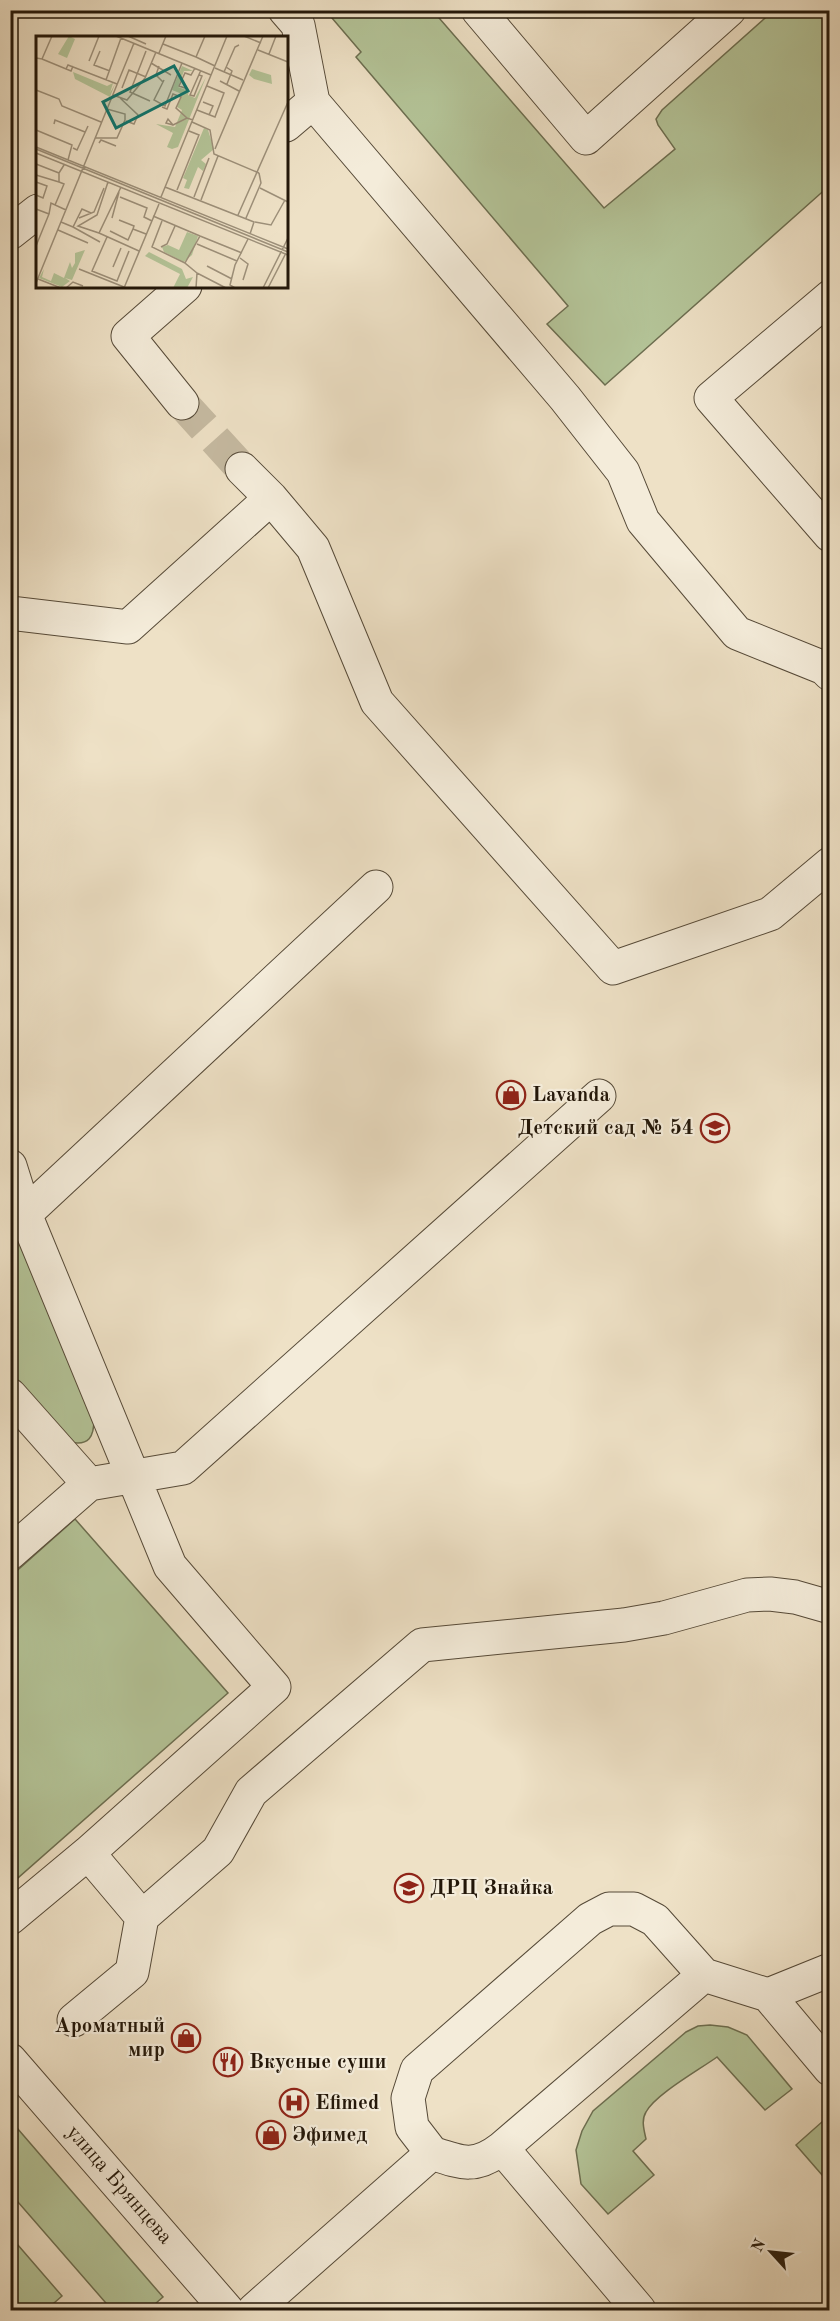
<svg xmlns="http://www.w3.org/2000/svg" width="840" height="2321" viewBox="0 0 840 2321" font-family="'Old Standard TT',serif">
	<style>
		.green { fill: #b4c498; stroke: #6c6e50; stroke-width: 1.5 }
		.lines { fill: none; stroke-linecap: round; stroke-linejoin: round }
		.minor-tunnel { stroke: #c5b9a0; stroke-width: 33; stroke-dasharray: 33 16; stroke-linecap: butt }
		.minor-casing { stroke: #564a38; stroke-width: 35 }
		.minor { stroke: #f4ecda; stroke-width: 33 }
		.labels { text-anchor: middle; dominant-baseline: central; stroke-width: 4.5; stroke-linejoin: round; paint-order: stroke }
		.poi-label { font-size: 21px; font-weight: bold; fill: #231709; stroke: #f4ecda; text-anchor: start }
		.street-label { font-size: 21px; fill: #231709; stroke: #f4ecda }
		.inset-road { fill: none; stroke: #9d907a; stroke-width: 1.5 }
		.view { fill: #0f766e; fill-opacity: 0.15; stroke: #0f766e; stroke-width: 3 }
		.inset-edge { fill: none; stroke: #231709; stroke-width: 3 }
	</style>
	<rect width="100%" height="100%" fill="#eee1c6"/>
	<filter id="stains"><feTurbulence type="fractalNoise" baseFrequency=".00333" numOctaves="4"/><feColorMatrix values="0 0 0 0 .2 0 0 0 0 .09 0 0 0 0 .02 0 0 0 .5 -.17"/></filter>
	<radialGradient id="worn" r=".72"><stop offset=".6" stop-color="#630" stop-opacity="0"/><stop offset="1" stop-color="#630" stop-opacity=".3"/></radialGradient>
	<path class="green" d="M 326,11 L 433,11 L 604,208 L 675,149 L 658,125 L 656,119 L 662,110 L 773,11 L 829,11 L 829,186 L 605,385 L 547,324 L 568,306 L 356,57 L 361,52 Z
		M 10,1217 L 94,1419 C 94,1437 89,1446 70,1442 L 11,1375 Z
		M 75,1519 L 228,1693 L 11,1884 L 11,1576 Z
		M 710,2025 L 728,2027 L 747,2035 L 792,2089 L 765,2110 L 717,2057 C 699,2070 656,2094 646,2112 C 641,2120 644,2130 646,2139 L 633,2151 L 654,2175 L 608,2214 L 581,2184 L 576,2150 L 582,2131 L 593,2111 L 686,2032 L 698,2026 Z
		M 11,2121 L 163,2297 L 148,2310 L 112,2310 L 11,2194 Z
		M 823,2121 L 829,2129 L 829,2183 L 796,2145 Z
		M 11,2237 L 62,2296 L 46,2310 L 11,2310 Z"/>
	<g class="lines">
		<path class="minor-tunnel" d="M 182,403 L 242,469"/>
		<g class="minor-casing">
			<path id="minor" d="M 285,10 L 298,25 L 313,102 L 565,398 L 623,472 L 643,521 L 737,633 L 824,668 L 830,674
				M 478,10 L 586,138 L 729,10
				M 286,125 L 313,102
				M 10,233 L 38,211
				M 830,297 L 711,398 L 830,535
				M 182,403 L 128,336 L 185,286
				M 242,469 L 271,498 L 313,548 L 377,702 L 613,968 L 770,914 L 830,864
				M 10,613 L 128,627 L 271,498
				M 10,1166 L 25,1214 L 170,1566 L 274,1687 L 88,1853 L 10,1918
				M 25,1214 L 376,887
				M 10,1395 L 89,1484 L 183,1468 L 599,1096
				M 10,1553 L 89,1484
				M 88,1853 L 142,1917 L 218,1851 L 251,1792 L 422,1645 L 624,1625 L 664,1618 L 747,1595 L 770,1594 L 795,1597 L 830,1607
				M 768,1995 L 830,1970
				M 74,2020 L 132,1972 L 142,1917
				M 10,2060 L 227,2310
				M 502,2148 L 704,1975
				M 432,2153 C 461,2163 475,2169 502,2148 L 639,2310
				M 254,2310 L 432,2153 L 412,2127 L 408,2098 L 417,2070 L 590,1919 L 609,1909 L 634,1909 L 655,1920 L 704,1975 L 768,1995 L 830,2069"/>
		</g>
		<use href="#minor" class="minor"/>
	</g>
	<defs>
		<g id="shop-ring" transform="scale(1.5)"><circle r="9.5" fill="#f4ecda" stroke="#8f2418" stroke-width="1.5"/><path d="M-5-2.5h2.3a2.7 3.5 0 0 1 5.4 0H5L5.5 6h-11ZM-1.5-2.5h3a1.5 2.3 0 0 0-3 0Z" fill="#8f2418"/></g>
		<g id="school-ring" transform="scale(1.5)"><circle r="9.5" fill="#f4ecda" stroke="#8f2418" stroke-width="1.5"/><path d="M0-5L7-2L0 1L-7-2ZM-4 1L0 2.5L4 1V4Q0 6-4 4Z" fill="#8f2418"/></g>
		<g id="restaurant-ring" transform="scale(1.5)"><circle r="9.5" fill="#f4ecda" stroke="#8f2418" stroke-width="1.5"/><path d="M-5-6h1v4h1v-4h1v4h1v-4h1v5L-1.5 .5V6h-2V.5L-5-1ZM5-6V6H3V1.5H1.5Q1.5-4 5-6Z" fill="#8f2418"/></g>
		<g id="hospital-ring" transform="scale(1.5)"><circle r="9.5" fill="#f4ecda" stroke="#8f2418" stroke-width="1.5"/><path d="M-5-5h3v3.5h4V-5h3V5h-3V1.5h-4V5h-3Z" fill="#8f2418"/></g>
	</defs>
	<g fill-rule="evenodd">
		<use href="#shop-ring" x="511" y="1095"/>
		<use href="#school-ring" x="715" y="1128"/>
		<use href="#school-ring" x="409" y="1888"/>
		<use href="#shop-ring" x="186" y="2038"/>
		<use href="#restaurant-ring" x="228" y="2062"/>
		<use href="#hospital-ring" x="294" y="2103"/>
		<use href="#shop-ring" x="271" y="2135"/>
	</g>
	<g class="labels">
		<g class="poi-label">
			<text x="532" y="1095">Lavanda</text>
			<text x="694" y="1128" text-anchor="end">Детский сад № 54</text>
			<text x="430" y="1888">ДРЦ Знайка</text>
			<text x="165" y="2026" text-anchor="end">Ароматный<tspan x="165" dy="24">мир</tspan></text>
			<text x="249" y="2062">Вкусные суши</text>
			<text x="315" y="2103">Efimed</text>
			<text x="292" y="2135">Эфимед</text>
		</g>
		<g class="street-label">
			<text transform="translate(119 2185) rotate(49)">улица Брянцева</text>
		</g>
	</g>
	<g transform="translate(36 36)">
		<rect width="252" height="252" fill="#eee1c6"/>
		<path d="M 33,0 L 39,3 L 31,22 L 22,18 ZM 146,30 L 157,35 L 148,35 L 142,51 L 153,55 L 152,59 L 159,62 L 170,41 L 142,111 L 136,113 L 131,111 L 137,97 L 120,88 L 139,91 L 146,74 L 141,71 L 146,58 L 136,54 ZM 216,33 L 235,39 L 236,48 L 218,43 L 213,39 ZM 37,36 L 71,50 L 77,47 L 74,57 L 79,48 L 74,61 L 39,43 ZM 168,92 L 172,94 L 178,113 L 165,124 L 170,128 L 167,135 L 162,131 L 153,153 L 148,152 L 151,144 L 147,142 ZM 151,196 L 162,200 L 156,219 L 148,226 L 128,216 L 126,211 L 132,209 L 143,214 ZM 49,214 L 36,244 L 29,242 L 34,245 L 26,251 L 3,242 L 8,233 L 6,241 L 15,245 L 18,237 L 28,242 L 34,226 L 36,232 L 39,227 L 39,217 ZM 113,216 L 146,233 L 150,243 L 157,241 L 151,252 L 137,252 L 144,238 L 109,220 Z" fill="#b4c498"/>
		<path class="inset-road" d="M 80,0 L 175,39M 92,0 L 110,8M 208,0 L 225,7M 127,8 L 160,21 L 169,0M 222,14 L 252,26M 64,15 L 58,29 L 74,35M 110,15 L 94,56 L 114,65M 123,17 L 130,0M 233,18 L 240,0M 160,21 L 179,30M 0,22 L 6,23 L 16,0M 6,23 L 35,35 L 37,30M 53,25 L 63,0M 115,27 L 135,39M 123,30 L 120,39 L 127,46M 190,31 L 196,35 L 191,48M 179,32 L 207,44M 30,33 L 32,29 L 81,48M 188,36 L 199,11 L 203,9M 163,39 L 166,40 L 158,60 L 154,59 L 165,34M 70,44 L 85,2M 128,44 L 118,64 L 129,70 L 146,27M 184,45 L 203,55M 86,52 L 93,34 L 110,41M 152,53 L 143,50 L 149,37 L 155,39 L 159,32M 0,54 L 23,63 L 26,70 L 65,86M 77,59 L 91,64 L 109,42 L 120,16M 83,61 L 102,79 L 98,88 L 90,85M 167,66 L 177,70 L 173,79M 126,71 L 131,73 L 137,58 L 145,61 L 140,72 L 151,82M 161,74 L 179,81 L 188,57 L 171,50M 156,86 L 174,94 L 178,118 L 223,137M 18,88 L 19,84 L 49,96M 137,89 L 130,87 L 132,83 L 137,89 L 151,82 L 157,84M 0,94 L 36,109 L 32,124M 59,102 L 81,102 L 89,84 L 89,78 L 71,73M 63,107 L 65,104 L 80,110M 0,111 L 252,213M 37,112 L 41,114 L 52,90M 0,113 L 252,216M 179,113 L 227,0M 0,117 L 252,219M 0,128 L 23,137 L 28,129M 0,139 L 23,146M 0,146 L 11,150 L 7,162 L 0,159M 72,146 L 61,179 L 42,190 L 63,197 L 85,151M 129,151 L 218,186 L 214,198M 224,152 L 252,166M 141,154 L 163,99 L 153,95M 84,161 L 111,172 L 108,181 L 116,185M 125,161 L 191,0M 158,161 L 173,122M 165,164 L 182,120M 19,169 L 28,148 L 23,146 L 23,137M 0,173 L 13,178 L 0,210M 13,178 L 15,167 L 30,174M 202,179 L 252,66M 117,180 L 164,200M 43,182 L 58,176 L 68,152M 76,182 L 83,156M 210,182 L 225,147 L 223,137M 83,184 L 98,190 L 97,193M 126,185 L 116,211 L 149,227M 25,186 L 37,191 L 46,173 L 55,177M 219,186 L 235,189 L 249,164M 37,191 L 64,206M 22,194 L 52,207M 74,195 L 92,204 L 97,193 L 110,198M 63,197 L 103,215M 71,201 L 56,235 L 81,245 L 93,215M 161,208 L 201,225M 125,211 L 131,208 L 139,190M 204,222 L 212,228 L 207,244M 171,230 L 196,243M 77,231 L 85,212M 43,233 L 88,251M 161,237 L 149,227 L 164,200 L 206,217M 2,243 L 25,252M 0,247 L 98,7M 30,252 L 37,246 L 47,250M 88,252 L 123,168M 160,252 L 161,237 L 190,252M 199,252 L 194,249 L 199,229 L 212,203M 227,252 L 252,202M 232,252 L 250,217"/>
		<path class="view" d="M 138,30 L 152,55 L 80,92 L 67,66 Z"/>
		<rect width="252" height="252" class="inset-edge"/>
	</g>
	<rect width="840" height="2321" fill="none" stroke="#eee1c6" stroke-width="36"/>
	<rect x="12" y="12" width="816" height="2297" fill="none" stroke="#231709" stroke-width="3"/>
	<rect x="18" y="18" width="804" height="2285" fill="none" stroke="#231709" stroke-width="1.5"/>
	<g transform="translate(771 2252) rotate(297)" stroke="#f4ecda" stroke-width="4.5" paint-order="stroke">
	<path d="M0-4.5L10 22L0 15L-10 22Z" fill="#231709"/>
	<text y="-9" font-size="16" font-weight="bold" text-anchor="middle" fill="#231709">N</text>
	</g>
	<rect width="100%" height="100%" filter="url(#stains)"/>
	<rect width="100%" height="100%" fill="url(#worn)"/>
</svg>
